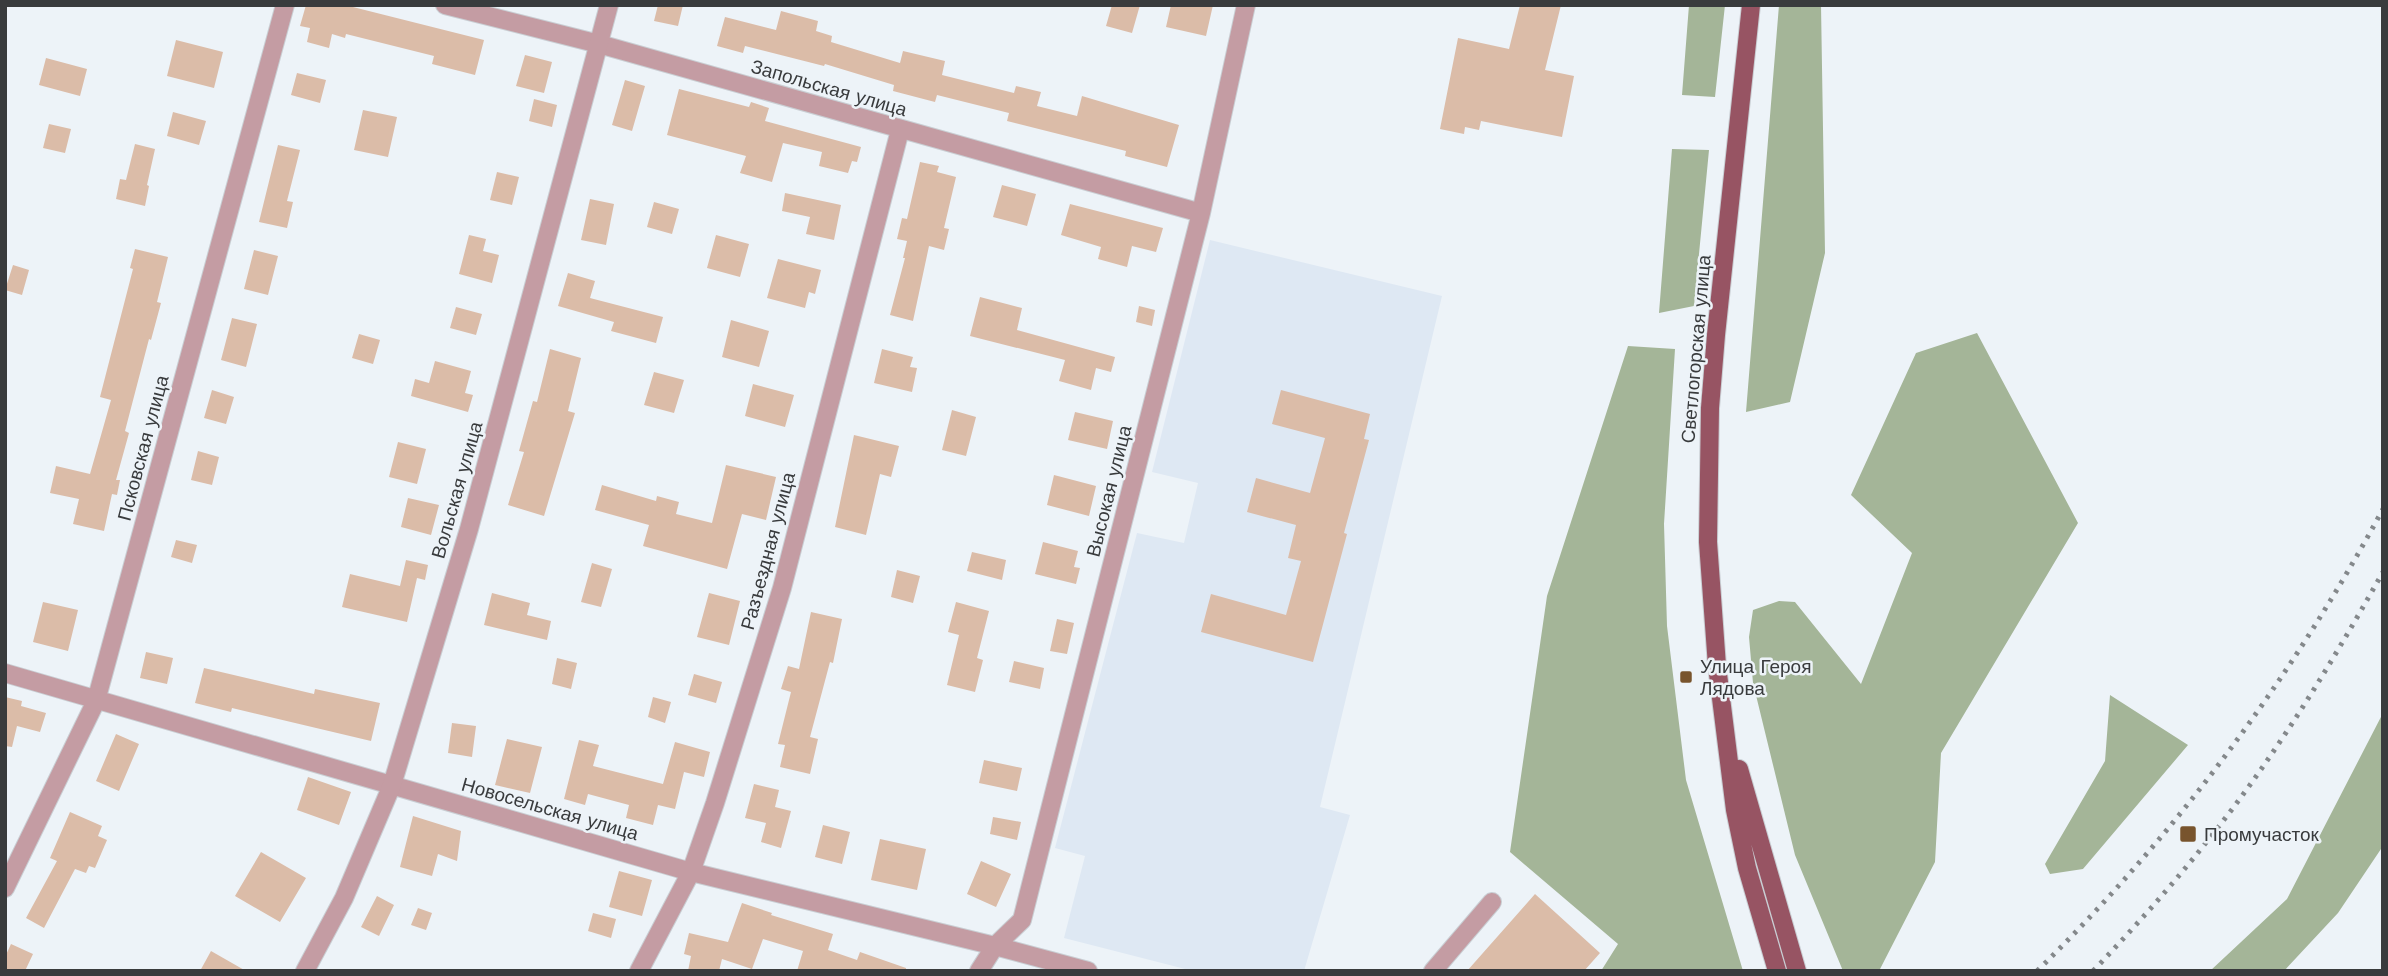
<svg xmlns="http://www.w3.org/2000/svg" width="2388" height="976" viewBox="0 0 2388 976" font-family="'Work Sans',sans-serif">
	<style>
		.built { fill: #dee8f3 }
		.forest { fill: #a4b598 }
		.building { fill: #dbbca8 }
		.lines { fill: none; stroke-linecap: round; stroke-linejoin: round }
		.minor-casing { stroke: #c9ced3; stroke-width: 20 }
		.tertiary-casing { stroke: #c9ced3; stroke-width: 20 }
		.primary-casing { stroke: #c9ced3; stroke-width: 20 }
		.minor { stroke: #c49ca3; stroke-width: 18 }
		.tertiary { stroke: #c49ca3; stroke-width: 18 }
		.primary { stroke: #975463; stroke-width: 18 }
		.rail { stroke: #84888b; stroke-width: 5; stroke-dasharray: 3.5 7; stroke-linecap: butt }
		.poi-dot { fill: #78542d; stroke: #edf3f8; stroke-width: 2.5 }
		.labels { text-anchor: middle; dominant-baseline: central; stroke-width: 5; stroke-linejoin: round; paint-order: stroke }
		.street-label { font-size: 19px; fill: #393b3d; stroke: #edf3f8 }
		.poi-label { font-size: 19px; fill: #393b3d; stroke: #edf3f8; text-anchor: start }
	</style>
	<rect width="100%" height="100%" fill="#edf3f8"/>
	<path class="built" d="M 1210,240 L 1442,296 L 1320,807 L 1350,815 L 1304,971 L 1193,971 L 1064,938 L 1085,856 L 1055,848 L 1137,533 L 1184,543 L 1198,483 L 1152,472 Z"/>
	<path class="forest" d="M 1689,5 L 1725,5 L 1715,97 L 1682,95 Z
		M 1779,5 L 1821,5 L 1825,253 L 1790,402 L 1746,412 Z
		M 1672,149 L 1709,150 L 1694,306 L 1659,313 Z
		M 1977,333 L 2078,523 L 1941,753 L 1935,862 L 1879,971 L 1843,971 L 1795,855 L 1753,683 L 1749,637 L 1753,610 L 1779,601 L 1795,602 L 1861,684 L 1912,553 L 1851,495 L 1916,353 Z
		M 1628,346 L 1675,349 L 1664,524 L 1667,626 L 1686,780 L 1743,971 L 1601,971 L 1618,944 L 1510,852 L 1547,596 Z
		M 2110,695 L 2188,745 L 2083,869 L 2050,874 L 2045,864 L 2105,761 Z
		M 2383,713 L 2383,846 L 2338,913 L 2284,971 L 2210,971 L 2287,899 Z"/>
	<path class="building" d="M 306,5 L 345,5 L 484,40 L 475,75 L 432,64 L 434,56 L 346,34 L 345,38 L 332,34 L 329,48 L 307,42 L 310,28 L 300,26 Z
		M 658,5 L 683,5 L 678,26 L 654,21 Z
		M 1112,5 L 1140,5 L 1132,33 L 1106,26 Z
		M 1171,5 L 1213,5 L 1206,36 L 1166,27 Z
		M 1520,5 L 1561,5 L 1545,70 L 1574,76 L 1562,137 L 1481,121 L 1479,130 L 1465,127 L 1464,134 L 1440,129 L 1458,38 L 1509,49 Z
		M 781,11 L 818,21 L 816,31 L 832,36 L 831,42 L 900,63 L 903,51 L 945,61 L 942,75 L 1014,93 L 1016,86 L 1041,92 L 1037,106 L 1077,116 L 1082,96 L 1179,125 L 1167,167 L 1125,156 L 1126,151 L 1007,121 L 1009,113 L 937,95 L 935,102 L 893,91 L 894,85 L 825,64 L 824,66 L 745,46 L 743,53 L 717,46 L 725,17 L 776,30 Z
		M 176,40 L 223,52 L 214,88 L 167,76 Z
		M 525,55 L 552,62 L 544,93 L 516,86 Z
		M 46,58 L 87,69 L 80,96 L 39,85 Z
		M 297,73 L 326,80 L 320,103 L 291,95 Z
		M 625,80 L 645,86 L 632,131 L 612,125 Z
		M 679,89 L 749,107 L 751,102 L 769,108 L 765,121 L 861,147 L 857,162 L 852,161 L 848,173 L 819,166 L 822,152 L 783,143 L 772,182 L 740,173 L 746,156 L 667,135 Z
		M 534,99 L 557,105 L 552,127 L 529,121 Z
		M 363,110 L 397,117 L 388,157 L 354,150 Z
		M 173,112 L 206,121 L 199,145 L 167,136 Z
		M 49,124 L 71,129 L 65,153 L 43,148 Z
		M 135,144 L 155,149 L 147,185 L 149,186 L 145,206 L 116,199 L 120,179 L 126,180 Z
		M 278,145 L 300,150 L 287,201 L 293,202 L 287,228 L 259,222 Z
		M 920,162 L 939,166 L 937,172 L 956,177 L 944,228 L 949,229 L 944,250 L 929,246 L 913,321 L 890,315 L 905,258 L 903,258 L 907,241 L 897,239 L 902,218 L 907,219 Z
		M 497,172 L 519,177 L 512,205 L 490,200 Z
		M 1002,185 L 1036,194 L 1027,226 L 993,217 Z
		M 785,193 L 841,205 L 834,240 L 806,234 L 810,217 L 782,211 Z
		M 590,199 L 614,204 L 606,245 L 581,240 Z
		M 654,202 L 679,209 L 672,234 L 647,227 Z
		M 1070,204 L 1163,228 L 1156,252 L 1132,246 L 1127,267 L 1098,259 L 1101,247 L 1061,235 Z
		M 469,235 L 486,239 L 483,251 L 499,255 L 492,283 L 459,274 Z
		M 716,235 L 749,244 L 740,277 L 707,268 Z
		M 135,249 L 168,257 L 157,302 L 161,303 L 151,340 L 149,339 L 125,431 L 129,433 L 116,480 L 120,480 L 117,495 L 112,494 L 104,531 L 73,524 L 79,499 L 50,493 L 56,466 L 90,474 L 111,400 L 100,397 L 133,269 L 130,268 Z
		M 254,250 L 278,256 L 268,295 L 244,289 Z
		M 778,259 L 821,270 L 815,294 L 809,292 L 805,308 L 767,298 Z
		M 13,265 L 29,270 L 22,295 L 5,290 Z
		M 568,273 L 595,281 L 590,298 L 663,317 L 656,343 L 611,331 L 614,322 L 558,306 Z
		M 980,297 L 1022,308 L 1017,330 L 1115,357 L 1111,372 L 1096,368 L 1091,390 L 1059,381 L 1065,360 L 970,336 Z
		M 1139,306 L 1155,310 L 1152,326 L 1136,322 Z
		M 456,307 L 482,314 L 476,335 L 450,328 Z
		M 232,318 L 257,324 L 246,367 L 221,360 Z
		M 731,320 L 769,331 L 759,367 L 722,357 Z
		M 359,334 L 380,340 L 373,364 L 352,358 Z
		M 550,349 L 581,358 L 568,411 L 575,413 L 544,516 L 508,505 L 524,452 L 519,451 L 533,401 L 537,402 Z
		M 882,349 L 913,357 L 910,367 L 917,368 L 912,392 L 874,383 Z
		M 435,361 L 471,371 L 465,393 L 473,395 L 468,412 L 411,396 L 415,379 L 429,383 Z
		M 654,372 L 684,380 L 674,413 L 644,405 Z
		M 753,384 L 794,395 L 785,427 L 745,416 Z
		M 212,390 L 234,397 L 226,424 L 204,418 Z
		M 1281,390 L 1370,414 L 1364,439 L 1369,440 L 1344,533 L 1347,534 L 1313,662 L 1201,632 L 1211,594 L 1286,615 L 1301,561 L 1288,558 L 1296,525 L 1247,512 L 1256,478 L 1310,493 L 1325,438 L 1272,424 Z
		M 952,410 L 976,417 L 966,456 L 942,450 Z
		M 1075,412 L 1113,421 L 1107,449 L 1068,440 Z
		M 854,435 L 899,446 L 891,477 L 880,474 L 866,535 L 835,527 Z
		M 398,442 L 426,449 L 417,484 L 389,477 Z
		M 198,451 L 219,457 L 212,485 L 191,480 Z
		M 726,465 L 776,477 L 766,520 L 742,514 L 727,569 L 643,546 L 649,525 L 595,510 L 602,485 L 656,501 L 657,496 L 679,502 L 676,514 L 712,523 Z
		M 1054,475 L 1096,486 L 1089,516 L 1047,505 Z
		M 408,498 L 439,505 L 431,535 L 401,527 Z
		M 176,540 L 197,545 L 192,563 L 171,557 Z
		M 1043,542 L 1078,551 L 1074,567 L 1080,568 L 1076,584 L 1035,574 Z
		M 972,552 L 1006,560 L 1002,580 L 967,571 Z
		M 406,560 L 428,565 L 425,580 L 417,578 L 407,622 L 342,607 L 350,574 L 400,586 Z
		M 592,563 L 612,569 L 601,607 L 581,602 Z
		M 897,570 L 920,576 L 913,603 L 891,597 Z
		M 492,593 L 530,603 L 527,615 L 551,621 L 547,640 L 484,625 Z
		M 709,593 L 740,601 L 729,645 L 697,637 Z
		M 43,602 L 78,610 L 68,651 L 33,642 Z
		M 956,602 L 989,611 L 977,658 L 983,660 L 975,692 L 947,685 L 959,635 L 948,632 Z
		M 811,612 L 842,619 L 833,663 L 830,662 L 810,737 L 818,739 L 810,774 L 780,767 L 785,745 L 778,744 L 791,692 L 781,689 L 788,666 L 799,669 Z
		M 1057,619 L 1074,623 L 1067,654 L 1050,651 Z
		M 146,652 L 173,658 L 167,684 L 140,678 Z
		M 557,658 L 577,663 L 571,689 L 552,684 Z
		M 1014,661 L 1044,668 L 1040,689 L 1009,682 Z
		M 204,668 L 314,694 L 315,689 L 380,703 L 371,741 L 232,708 L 231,712 L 195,703 Z
		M 694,674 L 722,682 L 716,703 L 688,695 Z
		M 5,697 L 22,701 L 21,706 L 46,713 L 40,732 L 17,726 L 12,747 L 5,746 Z
		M 653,697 L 671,702 L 665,723 L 648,717 Z
		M 452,723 L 476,726 L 472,757 L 448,753 Z
		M 116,734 L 139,744 L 119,791 L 96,781 Z
		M 507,739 L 542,747 L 530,793 L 495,785 Z
		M 579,740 L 599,745 L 593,766 L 663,784 L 675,742 L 710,752 L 704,777 L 684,772 L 675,809 L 658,805 L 653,825 L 626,818 L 629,805 L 588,794 L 585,805 L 564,799 Z
		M 984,760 L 1022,768 L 1017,791 L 979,783 Z
		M 308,777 L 351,792 L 339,825 L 297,810 Z
		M 754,784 L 779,790 L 775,807 L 791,811 L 781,848 L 761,842 L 766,823 L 745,818 Z
		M 70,812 L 102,826 L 98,836 L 107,840 L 95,868 L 89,866 L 86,873 L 75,869 L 44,928 L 26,918 L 57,861 L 50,858 Z
		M 413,816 L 461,831 L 457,861 L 438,854 L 432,876 L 400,867 Z
		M 993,817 L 1021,822 L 1017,840 L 990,834 Z
		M 823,825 L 850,832 L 842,864 L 815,857 Z
		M 880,839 L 926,849 L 917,890 L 871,880 Z
		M 261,852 L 306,878 L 280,922 L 235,896 Z
		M 981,861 L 1011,874 L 996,907 L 967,894 Z
		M 619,871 L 652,880 L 642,916 L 609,907 Z
		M 1535,894 L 1600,953 L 1584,971 L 1467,971 Z
		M 377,896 L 394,905 L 379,936 L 361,927 Z
		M 742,903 L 772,913 L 771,915 L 833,934 L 828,950 L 857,960 L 860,952 L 906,968 L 906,971 L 797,971 L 803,951 L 763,939 L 752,969 L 722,959 L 719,971 L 688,971 L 691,956 L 684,954 L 689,933 L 728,942 Z
		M 418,908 L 432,913 L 426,930 L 411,925 Z
		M 593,913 L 616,919 L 611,938 L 588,931 Z
		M 11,944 L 33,954 L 25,971 L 5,971 L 5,957 Z
		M 211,951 L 246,971 L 200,971 Z"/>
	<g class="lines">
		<g class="minor-casing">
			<path id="minor" d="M 445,5 L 599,44 L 1201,213
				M 5,673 L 691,872 L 995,946 L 1088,971
				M 5,888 L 96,701 L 285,5
				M 639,971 L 691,872 L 715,803 L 782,588 L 900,130
				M 979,971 L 995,946 L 1022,920 L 1201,213 L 1246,5
				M 1433,971 L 1492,902"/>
		</g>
		<g class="tertiary-casing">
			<path id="tertiary" d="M 305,971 L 344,898 L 392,785 L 469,529 L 609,5"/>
		</g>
		<g class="primary-casing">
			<path id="primary" d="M 1751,5 L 1716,335 L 1710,408 L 1708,542 L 1717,666 L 1735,810 L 1747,868 L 1777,971
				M 1739,769 L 1797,971"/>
		</g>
		<use href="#minor" class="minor"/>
		<use href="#tertiary" class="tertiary"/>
		<use href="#primary" class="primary"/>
		<path class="rail" d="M 2037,971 C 2175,836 2291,679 2383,509
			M 2093,971 C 2159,902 2222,828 2275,749 C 2314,692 2349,632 2383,572"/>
	</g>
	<g class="poi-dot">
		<rect x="1679" y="670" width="14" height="14" rx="3.5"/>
		<rect x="2179" y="825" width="18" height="18" rx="3.5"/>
	</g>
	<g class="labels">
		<g class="street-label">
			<text transform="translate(829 88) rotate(16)">Запольская улица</text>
			<text transform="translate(1696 349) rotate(-85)">Светлогорская улица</text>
			<text transform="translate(143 448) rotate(-75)">Псковская улица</text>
			<text transform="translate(457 490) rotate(-74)">Вольская улица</text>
			<text transform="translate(1109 491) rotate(-76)">Высокая улица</text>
			<text transform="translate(768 551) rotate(-75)">Разъездная улица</text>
			<text transform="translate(550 809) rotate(16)">Новосельская улица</text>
		</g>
		<g class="poi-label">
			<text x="1700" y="666">Улица Героя<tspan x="1700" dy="22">Лядова</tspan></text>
			<text x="2204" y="834">Промучасток</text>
		</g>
	</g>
	<rect width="2388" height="976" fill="none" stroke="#393b3d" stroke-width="14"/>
</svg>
